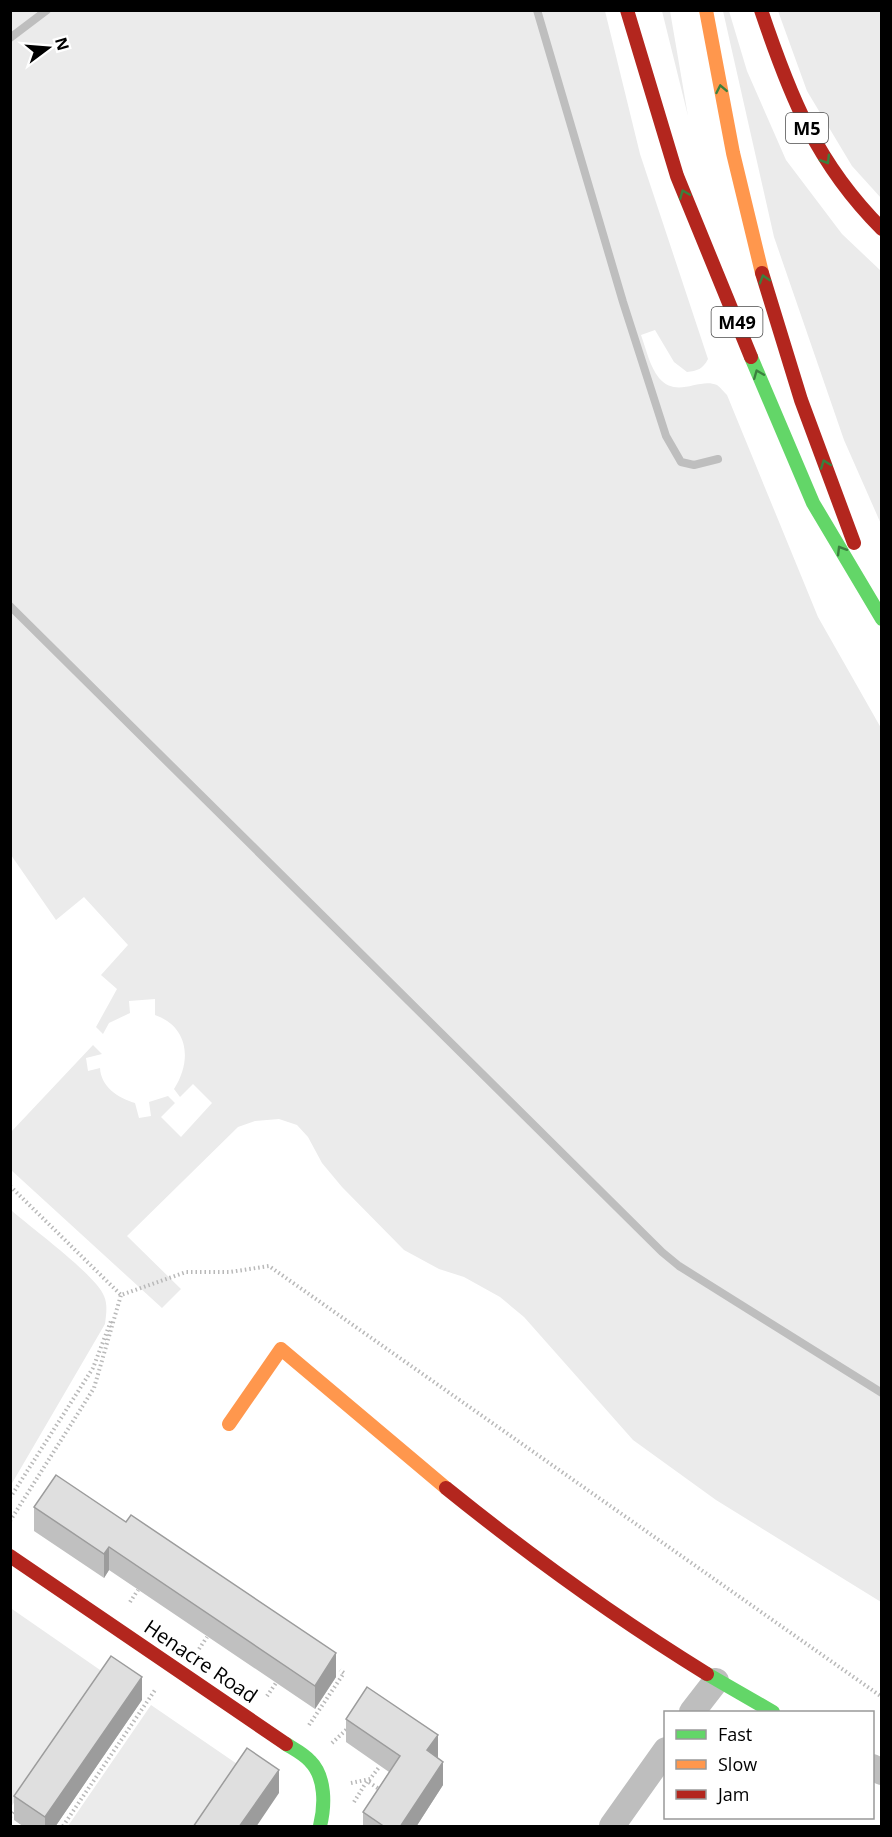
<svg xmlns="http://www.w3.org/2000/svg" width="892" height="1837" viewBox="0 0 892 1837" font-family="'Open Sans',sans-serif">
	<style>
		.green { fill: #ebebeb }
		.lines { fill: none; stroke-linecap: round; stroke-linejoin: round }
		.stream { stroke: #bebebe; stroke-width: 8 }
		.path { stroke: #b9b9b9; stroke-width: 4; stroke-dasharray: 1.5 3; stroke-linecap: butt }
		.street { stroke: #bebebe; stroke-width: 26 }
		.fast { stroke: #63d668; stroke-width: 14 }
		.slow { stroke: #ff974d; stroke-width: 14 }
		.jam { stroke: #b3261e; stroke-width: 14 }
		.wall { fill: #c0c0c0 }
		.shaded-wall { fill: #9c9c9c }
		.building { fill: #dfdfdf; stroke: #9c9c9c; stroke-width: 1.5 }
		.oneway { stroke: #3b803e }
		.labels { text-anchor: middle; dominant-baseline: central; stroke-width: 4.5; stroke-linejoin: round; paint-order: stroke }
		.shield { fill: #fff; stroke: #4c4c4c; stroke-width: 1.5 }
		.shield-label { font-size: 18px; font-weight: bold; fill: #000 }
		.street-label { font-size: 20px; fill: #000; stroke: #fff }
	</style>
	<rect width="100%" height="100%" fill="#fff"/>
	<path class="green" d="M 10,11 L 605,11 L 640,154 L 708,359 C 703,369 697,371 687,372 L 674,362 L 655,330 L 641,335 C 646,349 650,367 659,378 C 677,399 699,377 717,385 C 720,387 724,392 727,395 L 818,617 L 881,728 L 881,1602 L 716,1500 L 633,1440 L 524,1317 L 500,1297 L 464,1277 L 439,1269 L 404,1250 L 342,1187 L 322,1163 L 308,1137 L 297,1125 L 279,1119 L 255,1121 L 238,1127 L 127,1236 L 181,1289 L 162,1308 L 11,1170 L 11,1132 L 93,1045 L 102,1054 L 86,1058 L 88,1071 L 100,1068 C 101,1087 118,1098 135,1103 L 139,1118 L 151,1116 L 149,1102 L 168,1096 L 175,1103 L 161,1117 L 181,1137 L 212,1103 L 193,1084 L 180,1097 L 174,1089 C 192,1061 189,1027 155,1015 L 155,999 L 129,1001 L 130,1013 L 109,1023 L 103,1034 L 96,1027 L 117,989 L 101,975 L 128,945 L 84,897 L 56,920 L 11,855 Z
		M 662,11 L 670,11 L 688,116 Z
		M 723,11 L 729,11 L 747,71 L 786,160 L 842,234 L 881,271 L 881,524 L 844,440 L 774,237 Z
		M 778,11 L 881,11 L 881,198 L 852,166 L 807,91 Z
		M 11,1210 C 30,1227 96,1275 104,1296 C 108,1305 106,1315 105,1324 L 11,1485 Z
		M 12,1609 L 103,1672 L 11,1807 L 10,1610 Z
		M 151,1705 L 243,1768 L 203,1826 L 68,1826 Z"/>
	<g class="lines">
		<path class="stream" d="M 537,10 L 623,302 L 666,436 L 681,462 L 694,465 L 718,459
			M 10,38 L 47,10
			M 10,606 L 662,1252 L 679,1266 L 882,1393"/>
		<path class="path" d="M 10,1186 L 121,1295 L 186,1272 L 230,1272 L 269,1266 L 882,1697
			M 10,1498 L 93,1368 L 111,1321
			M 10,1521 L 94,1388 L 121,1295
			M 130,1602 L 138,1590
			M 199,1649 L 207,1637
			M 267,1696 L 276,1683
			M 309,1725 L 344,1673 L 340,1670
			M 332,1743 L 348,1728
			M 351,1783 L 370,1779 L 380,1766
			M 354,1802 L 367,1781 L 382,1791
			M 10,1817 L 15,1810
			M 63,1826 L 155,1690"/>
		<path class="street" d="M 692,1712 L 716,1681
			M 872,1767 L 882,1772
			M 612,1826 L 666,1750"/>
		<path class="fast" d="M 751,357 L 813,503 L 882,619
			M 707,1674 L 773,1712
			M 286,1744 C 294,1749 304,1754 310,1761 C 326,1777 325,1806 320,1826"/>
		<path class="slow" d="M 706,10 L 733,153 L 762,273
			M 229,1424 L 281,1349 L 446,1488"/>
		<path class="jam" d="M 627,10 L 677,176 L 751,357
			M 761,10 C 790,96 816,163 882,229
			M 762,273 L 801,400 L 854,543
			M 446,1488 C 529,1555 616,1618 707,1674
			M 10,1556 L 286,1744"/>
	</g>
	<path class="wall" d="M 56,1475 L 336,1677 L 315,1709 L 109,1570 L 104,1578 L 34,1531 L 34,1507 Z
		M 142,1700 L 55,1827 L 24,1827 L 14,1820 L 14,1796 Z
		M 346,1719 L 438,1758 L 443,1785 L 416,1827 L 363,1827 L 363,1812 L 389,1772 L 346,1742 Z"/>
	<path class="shaded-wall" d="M 109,1547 L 109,1570 L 104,1578 L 104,1554 Z
		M 336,1653 L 336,1677 L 315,1709 L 315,1686 Z
		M 142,1677 L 142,1700 L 55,1827 L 45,1827 L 45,1817 Z
		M 438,1735 L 438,1758 L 427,1750 Z
		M 443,1762 L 443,1785 L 416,1827 L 400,1827 Z
		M 279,1770 L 279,1793 L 256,1827 L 239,1827 Z"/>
	<path class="building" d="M 56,1475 L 126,1522 L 131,1515 L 336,1653 L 315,1686 L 109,1547 L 104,1554 L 34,1507 Z
		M 111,1656 L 142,1677 L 45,1817 L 14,1796 Z
		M 367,1687 L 438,1735 L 427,1750 L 443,1762 L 400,1827 L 385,1827 L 363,1812 L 400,1756 L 346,1719 Z
		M 247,1748 L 279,1770 L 239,1827 L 193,1827 Z"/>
	<defs><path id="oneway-chevron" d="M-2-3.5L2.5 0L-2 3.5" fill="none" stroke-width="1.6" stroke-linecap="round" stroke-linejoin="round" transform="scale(1.5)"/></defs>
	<g class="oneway">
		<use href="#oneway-chevron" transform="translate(721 89) rotate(-101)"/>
		<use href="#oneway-chevron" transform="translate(826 160) rotate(58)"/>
		<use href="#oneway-chevron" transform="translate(684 194) rotate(-112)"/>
		<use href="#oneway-chevron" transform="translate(764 279) rotate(-107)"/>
		<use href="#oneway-chevron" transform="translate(758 374) rotate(-112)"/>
		<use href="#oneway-chevron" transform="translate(825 464) rotate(-110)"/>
		<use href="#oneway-chevron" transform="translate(841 550) rotate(-121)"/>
	</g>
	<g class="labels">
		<g class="shield">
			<rect x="786" y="113" width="42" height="30" rx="4.5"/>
			<rect x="711.5" y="307" width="51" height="30" rx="4.5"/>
		</g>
		<g class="shield-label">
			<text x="807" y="128">M5</text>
			<text x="737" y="322">M49</text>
		</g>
		<g class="street-label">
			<text transform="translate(201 1661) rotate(34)">Henacre Road</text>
		</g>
	</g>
	<rect width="892" height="1837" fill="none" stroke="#000000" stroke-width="24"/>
	<rect x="664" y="1711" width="210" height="108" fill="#ffffff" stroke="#999999" stroke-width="1.5"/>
	<rect x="676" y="1730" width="30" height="9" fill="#63d668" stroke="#999999" stroke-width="1.5"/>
	<text x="718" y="1741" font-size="18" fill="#000000">Fast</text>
	<rect x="676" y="1760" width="30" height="9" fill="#ff974d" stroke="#999999" stroke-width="1.5"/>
	<text x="718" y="1771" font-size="18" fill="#000000">Slow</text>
	<rect x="676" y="1790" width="30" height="9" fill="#b3261e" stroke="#999999" stroke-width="1.5"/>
	<text x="718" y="1801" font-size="18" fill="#000000">Jam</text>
	<g transform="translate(48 48) rotate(74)" stroke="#ffffff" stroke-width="4.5" paint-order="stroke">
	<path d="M0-4.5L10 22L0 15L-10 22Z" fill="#000000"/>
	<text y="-9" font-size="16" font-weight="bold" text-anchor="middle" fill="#000000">N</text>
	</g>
</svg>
